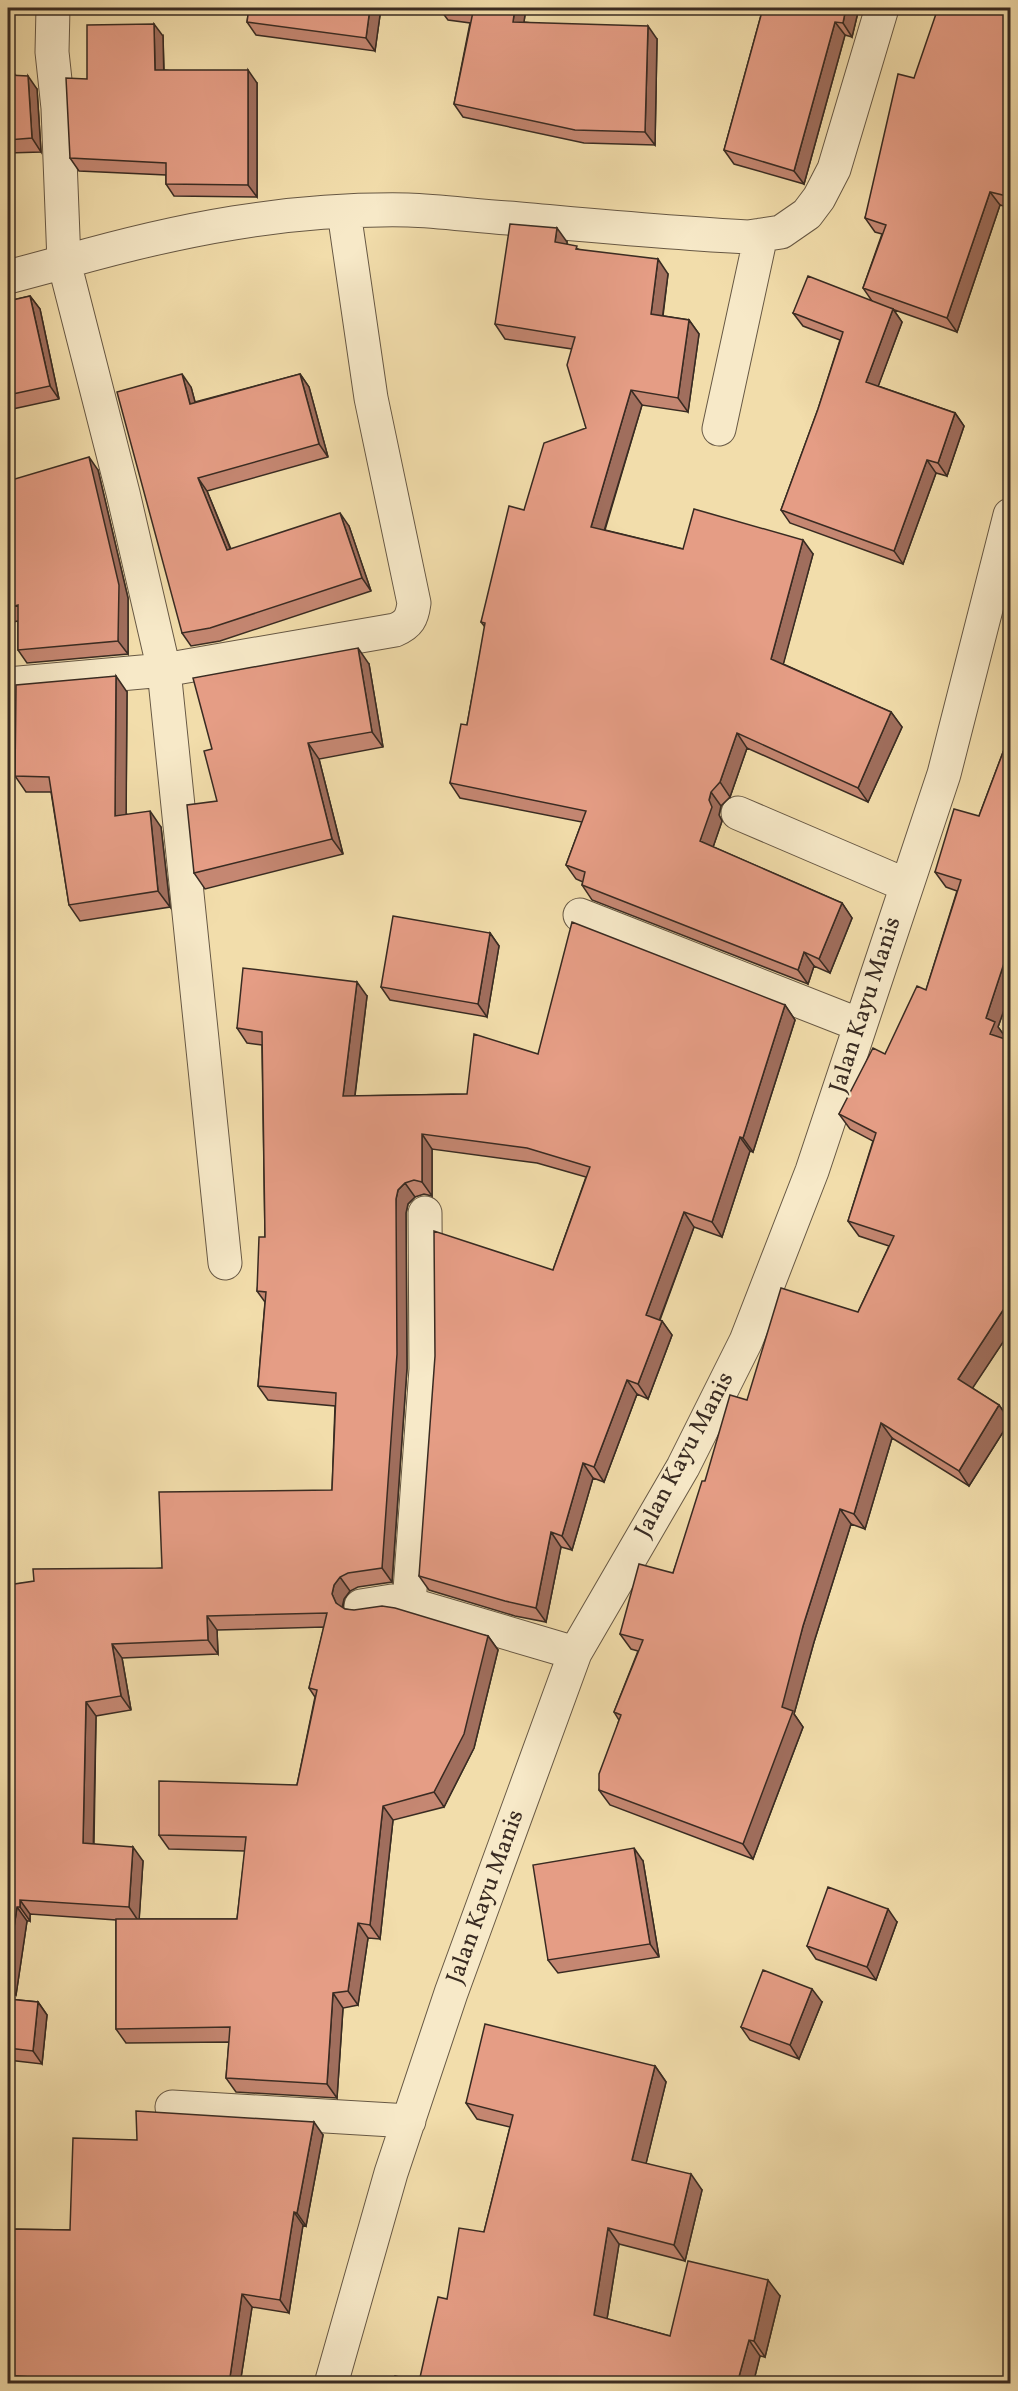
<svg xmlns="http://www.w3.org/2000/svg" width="1018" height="2391" viewBox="0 0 1018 2391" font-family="Vollkorn,serif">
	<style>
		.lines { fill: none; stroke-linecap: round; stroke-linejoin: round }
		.minor-casing { stroke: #675844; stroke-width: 35 }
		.minor { stroke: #f7e9c8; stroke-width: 33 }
		.wall { fill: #c58772; stroke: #392b22; stroke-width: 1.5; fill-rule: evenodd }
		.shaded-wall { fill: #a06e5d; stroke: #392b22; stroke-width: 1.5 }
		.building { fill: #e59d85; stroke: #392b22; stroke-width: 1.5 }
		.labels { text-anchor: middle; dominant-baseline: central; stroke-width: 4.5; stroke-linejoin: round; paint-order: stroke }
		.street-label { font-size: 24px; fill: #392b22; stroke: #f7e9c8 }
	</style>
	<rect width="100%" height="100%" fill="#f2ddab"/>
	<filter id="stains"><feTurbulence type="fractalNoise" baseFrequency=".00333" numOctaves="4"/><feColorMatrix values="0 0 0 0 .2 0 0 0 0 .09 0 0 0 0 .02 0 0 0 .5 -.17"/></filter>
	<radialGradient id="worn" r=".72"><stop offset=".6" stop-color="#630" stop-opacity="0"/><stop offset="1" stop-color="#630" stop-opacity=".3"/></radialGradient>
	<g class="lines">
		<g class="minor-casing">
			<path id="minor" d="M 53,8 L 52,52 L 58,108 L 64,262 C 180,229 287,208 408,210 C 441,211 475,216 508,218 C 588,225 668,233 748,237 L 781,232 L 807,214 L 819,198 L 834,169 L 882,8
				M 8,277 L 64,262 L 123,493 L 164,670 L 8,684
				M 719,429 L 761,235
				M 738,813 L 906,885
				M 580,915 L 860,1025
				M 225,1263 L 164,670 L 395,630 C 409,624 412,618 414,603 L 371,398 L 344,212
				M 409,1604 L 426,1369 L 425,1213
				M 361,1606 L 392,1601 L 409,1604 L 575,1653
				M 172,2107 L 409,2121
				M 331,2384 L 391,2173 L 451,1993 L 575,1653 L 683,1467 L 746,1341 L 812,1171 L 944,774 L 1010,515"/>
		</g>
		<use href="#minor" class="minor"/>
	</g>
	<path class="wall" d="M 249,8 L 381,8 L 375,51 L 256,35 L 247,22 Z
		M 439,8 L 526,8 L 524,22 L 657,39 L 655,145 L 584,143 L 463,117 L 454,104 L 470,23 L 448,20 Z
		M 763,8 L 859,8 L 852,37 L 845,35 L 804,184 L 734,164 L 724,150 Z
		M 1011,8 L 1011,208 L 1000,205 L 957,332 L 889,308 L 893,309 L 902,322 L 878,386 L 955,413 L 964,426 L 947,476 L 936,473 L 903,564 L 790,523 L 781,510 L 818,409 L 840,340 L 803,326 L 793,313 L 872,301 L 863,288 L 882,234 L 875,232 L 865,218 L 914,78 Z
		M 163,36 L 164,70 L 257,83 L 257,197 L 174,196 L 166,184 L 166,175 L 79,171 L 70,158 Z
		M 8,62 L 14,72 L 15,75 L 37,89 L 41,152 L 8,153 Z
		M 567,242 L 567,244 L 580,250 L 668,274 L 663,316 L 689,320 L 699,334 L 688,412 L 642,405 L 605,530 L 683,549 L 813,554 L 783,664 L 891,712 L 902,727 L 868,802 L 747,748 L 730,797 L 721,806 L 719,815 L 722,821 L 713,847 L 842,903 L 852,918 L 830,973 L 814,966 L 808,984 L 592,900 L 582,885 L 583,882 L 576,879 L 566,865 L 582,822 L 460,798 L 450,783 L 467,725 L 485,627 L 481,622 L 524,510 L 586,428 L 572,349 L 505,339 L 495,324 Z
		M 30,296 L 40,309 L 59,399 L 8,410 L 8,301 Z
		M 300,374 L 309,387 L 328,457 L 207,491 L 231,549 L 349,526 L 371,591 L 220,641 L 191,646 L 182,633 L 191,387 L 195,402 Z
		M 98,470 L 128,598 L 128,654 L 27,663 L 18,650 L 18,621 L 8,623 L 8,481 Z
		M 369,664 L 383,747 L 319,759 L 343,854 L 205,889 L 194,873 L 217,801 L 212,749 Z
		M 127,692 L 126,814 L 161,827 L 170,907 L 80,921 L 69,905 L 51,792 L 26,792 L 15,776 Z
		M 1011,731 L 1011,990 L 998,1027 L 1006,1038 L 1005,1039 L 1011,1041 L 1011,1330 L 972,1388 L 999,1405 L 1010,1421 L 969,1486 L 892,1438 L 865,1529 L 851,1524 L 814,1642 L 794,1714 L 803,1727 L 753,1859 L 610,1805 L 599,1790 L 619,1720 L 614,1712 L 638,1651 L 631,1649 L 620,1634 L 673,1573 L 705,1481 L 747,1400 L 858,1312 L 889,1246 L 859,1236 L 848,1221 L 873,1141 L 850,1129 L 839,1114 L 885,1054 L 926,990 L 957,891 L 946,887 L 935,872 L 979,816 Z
		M 490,933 L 499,946 L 487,1017 L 390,1000 L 381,987 Z
		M 367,996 L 355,1096 L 467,1094 L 538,1054 L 785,1005 L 795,1020 L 753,1152 L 750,1151 L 722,1237 L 694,1227 L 660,1320 L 662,1321 L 672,1335 L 648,1399 L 637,1394 L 604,1482 L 593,1478 L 572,1550 L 561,1547 L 546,1622 L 515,1616 L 429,1590 L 419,1576 L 553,1270 L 586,1177 L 537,1163 L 432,1149 L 432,1196 L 424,1194 L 415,1197 L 408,1204 L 406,1213 L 407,1368 L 392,1582 L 358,1587 L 350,1591 L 344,1599 L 343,1608 L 345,1609 L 488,1636 L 498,1650 L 474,1748 L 444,1807 L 393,1820 L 380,1939 L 368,1938 L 358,2005 L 343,2008 L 337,2098 L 236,2092 L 226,2078 L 229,2042 L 126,2043 L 116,2029 L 116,1920 L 30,1914 L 30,1921 L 27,1921 L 16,1995 L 8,1994 L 8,1585 L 162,1568 L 332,1490 L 335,1406 L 268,1400 L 258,1386 L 265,1302 L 257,1291 L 265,1237 L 262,1045 L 247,1043 L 237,1028 ZM 324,1627 L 309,1688 L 315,1697 L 297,1785 L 159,1835 L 169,1849 L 245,1851 L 237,1919 L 139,1919 L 143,1861 L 94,1844 L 96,1716 L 131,1710 L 122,1658 L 218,1654 L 217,1630 Z
		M 643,1861 L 659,1957 L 558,1973 L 548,1960 Z
		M 897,1922 L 876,1980 L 816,1959 L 807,1946 Z
		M 8,1999 L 38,2002 L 47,2015 L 42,2064 L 8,2060 Z
		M 822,2002 L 799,2059 L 750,2040 L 741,2027 Z
		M 655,2066 L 666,2082 L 646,2163 L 702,2190 L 685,2261 L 619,2244 L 607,2319 L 670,2336 L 780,2296 L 765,2357 L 760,2356 L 753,2384 L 393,2384 L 419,2382 L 447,2299 L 484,2232 L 510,2127 L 477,2119 L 466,2103 Z
		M 323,2135 L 306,2226 L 303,2225 L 289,2313 L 252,2307 L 240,2384 L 8,2384 L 8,2229 L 70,2230 L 137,2140 Z"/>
	<path class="shaded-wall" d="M 370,8 L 381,8 L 375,51 L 366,38 Z
		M 515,8 L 526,8 L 522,35 L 513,22 Z
		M 846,8 L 859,8 L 852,37 L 843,23 Z
		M 835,22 L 845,35 L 804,184 L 794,171 Z
		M 154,24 L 163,36 L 164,82 L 155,70 Z
		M 648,26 L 657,39 L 655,145 L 645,132 Z
		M 8,62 L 14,72 L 15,88 L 8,77 Z
		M 248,70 L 257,83 L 257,197 L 248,185 Z
		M 28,76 L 37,89 L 41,152 L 32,138 Z
		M 990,192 L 1000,205 L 957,332 L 947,318 Z
		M 557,228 L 567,242 L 565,256 L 555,242 Z
		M 658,259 L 668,274 L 661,328 L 651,314 Z
		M 30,296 L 40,309 L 59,399 L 50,386 Z
		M 893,309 L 902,322 L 875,395 L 866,382 Z
		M 689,320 L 699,334 L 688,412 L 678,398 Z
		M 182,374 L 191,387 L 199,417 L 190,404 Z
		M 300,374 L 309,387 L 328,457 L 319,444 Z
		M 631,390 L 642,405 L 601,541 L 591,527 Z
		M 955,413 L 964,426 L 947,476 L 938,463 Z
		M 89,457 L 98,470 L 128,598 L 128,654 L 118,641 Z
		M 927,460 L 936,473 L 903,564 L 894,551 Z
		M 198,478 L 207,491 L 236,563 L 227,550 Z
		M 340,513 L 349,526 L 371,591 L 362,578 Z
		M 803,540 L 813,554 L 781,673 L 771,659 Z
		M 358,648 L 369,664 L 383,747 L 372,732 Z
		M 116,676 L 127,692 L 126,832 L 115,816 Z
		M 891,712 L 902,727 L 868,802 L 858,788 Z
		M 737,733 L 747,748 L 730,797 L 720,782 Z
		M 308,743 L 319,759 L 343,854 L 332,839 Z
		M 711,792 L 721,806 L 719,815 L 722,821 L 710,856 L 700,841 Z
		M 150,811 L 161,827 L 170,907 L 158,891 Z
		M 842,903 L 852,918 L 830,973 L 819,959 Z
		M 490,933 L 499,946 L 487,1017 L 478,1004 Z
		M 1011,942 L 1011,990 L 998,1027 L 1006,1038 L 1001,1049 L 990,1034 L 986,1018 Z
		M 804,952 L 814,966 L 808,984 L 798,970 Z
		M 357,982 L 367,996 L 353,1110 L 343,1096 Z
		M 785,1005 L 795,1020 L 753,1152 L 743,1138 Z
		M 8,1089 L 11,1103 L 8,1098 Z
		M 422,1134 L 432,1149 L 432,1196 L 422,1182 Z
		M 740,1137 L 750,1151 L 722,1237 L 712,1222 Z
		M 405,1183 L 415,1197 L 408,1204 L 406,1213 L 407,1368 L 392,1582 L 382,1568 L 396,1199 L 398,1190 Z
		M 684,1212 L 694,1227 L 656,1329 L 646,1315 Z
		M 1011,1298 L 1011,1330 L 968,1395 L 958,1379 Z
		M 662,1321 L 672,1335 L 648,1399 L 638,1384 Z
		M 627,1380 L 637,1394 L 604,1482 L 594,1467 Z
		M 999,1405 L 1010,1421 L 969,1486 L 959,1471 Z
		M 881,1423 L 892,1438 L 865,1529 L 854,1514 Z
		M 583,1463 L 593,1478 L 572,1550 L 562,1536 Z
		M 840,1509 L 851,1524 L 814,1642 L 794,1714 L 803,1727 L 753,1859 L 743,1844 L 803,1626 Z
		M 551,1532 L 561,1547 L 546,1622 L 536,1608 Z
		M 340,1577 L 350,1591 L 344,1599 L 342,1608 L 336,1603 L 332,1594 L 334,1585 Z
		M 207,1616 L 217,1630 L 218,1654 L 208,1640 Z
		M 488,1636 L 498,1650 L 474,1748 L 444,1807 L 434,1792 Z
		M 112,1644 L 122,1658 L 131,1710 L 121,1696 Z
		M 86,1702 L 96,1716 L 93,1858 L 83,1843 Z
		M 383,1806 L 393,1820 L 380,1939 L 370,1925 Z
		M 133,1847 L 143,1861 L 139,1922 L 129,1907 Z
		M 634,1848 L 643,1861 L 659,1957 L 650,1944 Z
		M 20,1900 L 30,1914 L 30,1921 L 20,1907 Z
		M 17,1907 L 27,1921 L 16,1995 L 8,1983 L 8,1969 Z
		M 888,1909 L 897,1922 L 876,1980 L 867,1967 Z
		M 358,1923 L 368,1938 L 358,2005 L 348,1991 Z
		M 812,1989 L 822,2002 L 799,2059 L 790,2045 Z
		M 333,1993 L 343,2008 L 337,2098 L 327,2084 Z
		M 38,2002 L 47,2015 L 42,2064 L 33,2051 Z
		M 655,2066 L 666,2082 L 643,2176 L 632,2160 Z
		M 314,2122 L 323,2135 L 306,2226 L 297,2213 Z
		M 691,2174 L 702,2190 L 685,2261 L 674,2245 Z
		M 294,2212 L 303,2225 L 289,2313 L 280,2300 Z
		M 608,2228 L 619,2244 L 605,2331 L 594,2315 Z
		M 768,2280 L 780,2296 L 765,2357 L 754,2341 Z
		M 242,2294 L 252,2307 L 240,2384 L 229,2384 Z
		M 749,2340 L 760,2356 L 753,2384 L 737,2384 Z"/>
	<path class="building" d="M 249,8 L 370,8 L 366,38 L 247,22 Z
		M 440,8 L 515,8 L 513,22 L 648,26 L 645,132 L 575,130 L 454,104 L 473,12 Z
		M 763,8 L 846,8 L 843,23 L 835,22 L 794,171 L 724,150 Z
		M 938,8 L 1011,8 L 1011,197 L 990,192 L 947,318 L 863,288 L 886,225 L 865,218 L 898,74 L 914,78 Z
		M 154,24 L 155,70 L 248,70 L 248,185 L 166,184 L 166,163 L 70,158 L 66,78 L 87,79 L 87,25 Z
		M 8,75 L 28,76 L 32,138 L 8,140 Z
		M 510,224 L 557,228 L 555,242 L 577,246 L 576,249 L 658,259 L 651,314 L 689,320 L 678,398 L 631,390 L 591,527 L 683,549 L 694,509 L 803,540 L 771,659 L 891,712 L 858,788 L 737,733 L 720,782 L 711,792 L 709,800 L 712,807 L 700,841 L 842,903 L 819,959 L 804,952 L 798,970 L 582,885 L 585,872 L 566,865 L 586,811 L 450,783 L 461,724 L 467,725 L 485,623 L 481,622 L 509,506 L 524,510 L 544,443 L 586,428 L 567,365 L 575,337 L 495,324 Z
		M 808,276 L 893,309 L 866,382 L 955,413 L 938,463 L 927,460 L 894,551 L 781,510 L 818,409 L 843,332 L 793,313 Z
		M 30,296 L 50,386 L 8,395 L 8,301 Z
		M 182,374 L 190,404 L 300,374 L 319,444 L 198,478 L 227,550 L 340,513 L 362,578 L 210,628 L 182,633 L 117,392 Z
		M 89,457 L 119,585 L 118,641 L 18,650 L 18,605 L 8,608 L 8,481 Z
		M 358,648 L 372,732 L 308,743 L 332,839 L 194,873 L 187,805 L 217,801 L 204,751 L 212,749 L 193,678 Z
		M 116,676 L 115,816 L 150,811 L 158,891 L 69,905 L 49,777 L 15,776 L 16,685 Z
		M 1011,731 L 1011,927 L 1008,933 L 1011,931 L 1011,942 L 986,1018 L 995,1022 L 990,1034 L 1011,1041 L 1011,1298 L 958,1379 L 999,1405 L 959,1471 L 881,1423 L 854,1514 L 840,1509 L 803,1626 L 782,1707 L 793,1711 L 743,1844 L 599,1790 L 599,1774 L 621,1715 L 614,1712 L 643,1640 L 620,1634 L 639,1564 L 673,1573 L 702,1481 L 705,1481 L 730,1395 L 747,1400 L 781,1288 L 858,1312 L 894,1236 L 848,1221 L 876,1133 L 839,1114 L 873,1048 L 885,1054 L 917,986 L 926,990 L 961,880 L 935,872 L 954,809 L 979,816 Z
		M 393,916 L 490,933 L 478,1004 L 381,987 Z
		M 572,922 L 785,1005 L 743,1138 L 740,1137 L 712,1222 L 684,1212 L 646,1315 L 662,1321 L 638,1384 L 627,1380 L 594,1467 L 583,1463 L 562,1536 L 551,1532 L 536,1608 L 505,1601 L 419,1576 L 435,1356 L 434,1231 L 553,1270 L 590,1167 L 527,1148 L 422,1134 L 422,1182 L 414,1180 L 405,1183 L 398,1190 L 396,1199 L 397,1354 L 382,1568 L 348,1573 L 340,1577 L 334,1585 L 332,1594 L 336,1603 L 345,1609 L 354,1610 L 382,1606 L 395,1608 L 488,1636 L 464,1734 L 434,1792 L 383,1806 L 370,1925 L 358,1923 L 348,1991 L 333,1993 L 327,2084 L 226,2078 L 230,2027 L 116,2029 L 116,1919 L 237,1919 L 246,1837 L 159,1835 L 159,1781 L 297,1785 L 317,1690 L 309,1688 L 327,1613 L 207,1616 L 208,1640 L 112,1644 L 121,1696 L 86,1702 L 83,1843 L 133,1847 L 129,1907 L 20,1900 L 20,1907 L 17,1907 L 8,1969 L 8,1585 L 34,1581 L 33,1569 L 162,1568 L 159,1492 L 332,1490 L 336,1393 L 258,1386 L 266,1292 L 257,1291 L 259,1237 L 265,1237 L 262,1032 L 237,1028 L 243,968 L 357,982 L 343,1096 L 467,1094 L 474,1034 L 538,1054 Z
		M 634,1848 L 650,1944 L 548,1960 L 533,1865 Z
		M 828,1887 L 888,1909 L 867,1967 L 807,1946 Z
		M 763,1970 L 812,1989 L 790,2045 L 741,2027 Z
		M 8,1999 L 38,2002 L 33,2051 L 8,2048 Z
		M 485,2024 L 655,2066 L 632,2160 L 691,2174 L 674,2245 L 608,2228 L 594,2315 L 670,2336 L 688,2261 L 768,2280 L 754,2341 L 749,2340 L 737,2384 L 393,2384 L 395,2376 L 419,2382 L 438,2297 L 447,2299 L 459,2228 L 484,2232 L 513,2115 L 466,2103 Z
		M 136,2111 L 314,2122 L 297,2213 L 294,2212 L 280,2300 L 242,2294 L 229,2384 L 64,2384 L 64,2380 L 8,2375 L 8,2229 L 70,2230 L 73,2138 L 137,2140 Z"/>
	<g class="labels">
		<g class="street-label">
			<text transform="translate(866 1005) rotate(-72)">Jalan Kayu Manis</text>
			<text transform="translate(685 1455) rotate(-62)">Jalan Kayu Manis</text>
			<text transform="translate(486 1897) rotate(-70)">Jalan Kayu Manis</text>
		</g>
	</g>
	<rect width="1018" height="2391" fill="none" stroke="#f2ddab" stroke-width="30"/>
	<rect x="9" y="9" width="1000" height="2373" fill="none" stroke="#392b22" stroke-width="3"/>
	<rect x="15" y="15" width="988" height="2361" fill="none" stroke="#392b22" stroke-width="1.5"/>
	<rect width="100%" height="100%" filter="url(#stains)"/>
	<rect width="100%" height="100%" fill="url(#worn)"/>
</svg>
